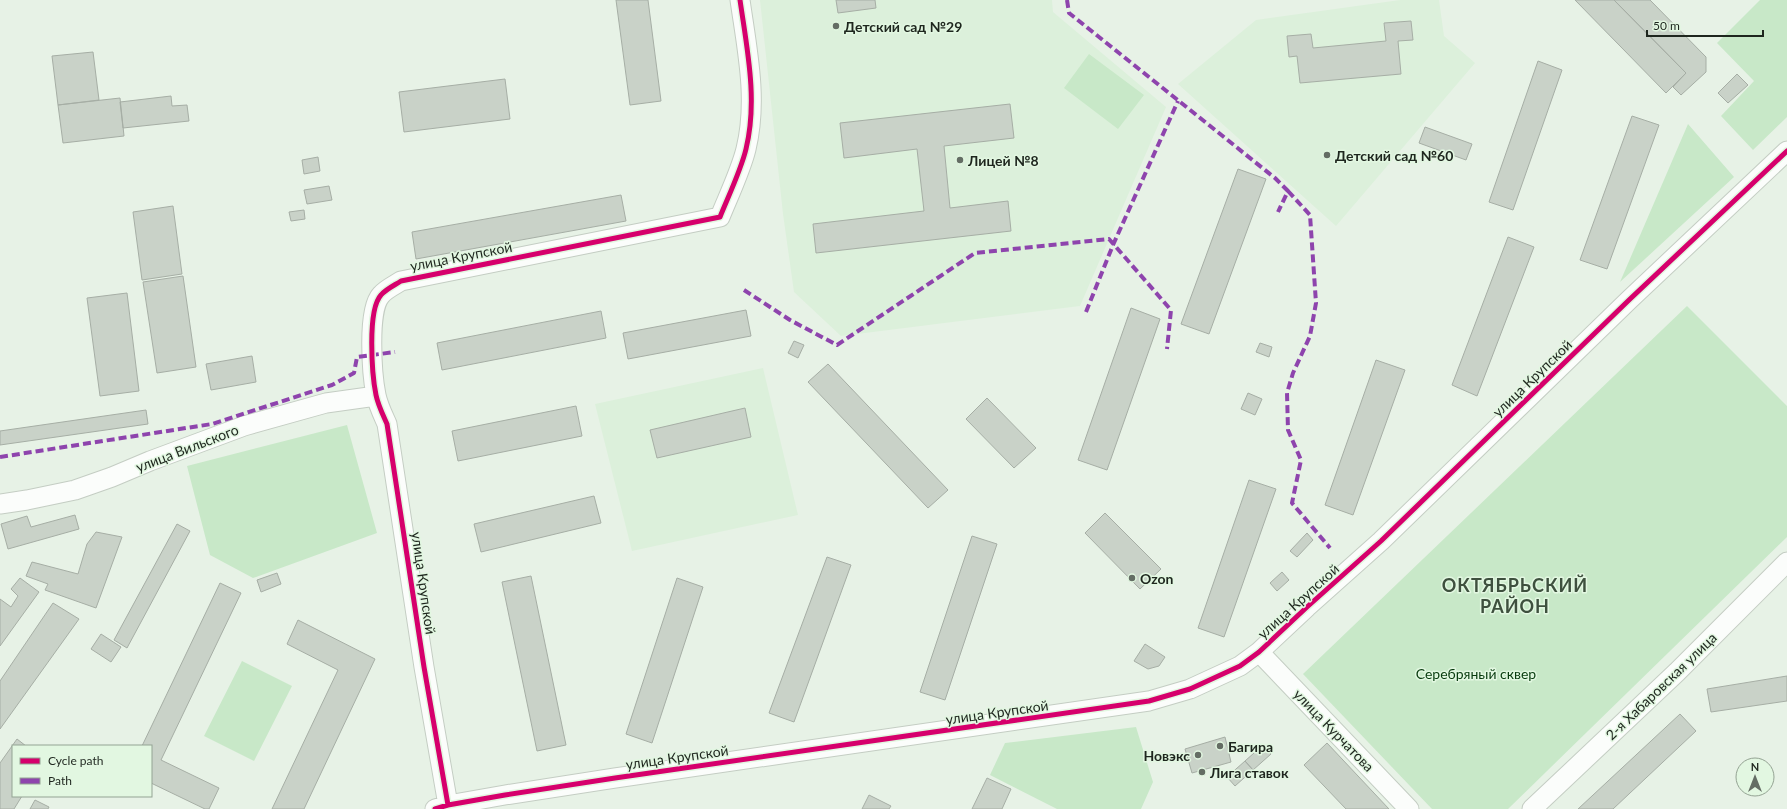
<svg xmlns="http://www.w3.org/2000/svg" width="1787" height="809" viewBox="0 0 1787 809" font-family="Lato,sans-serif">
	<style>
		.built { fill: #dcf0db }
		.green { fill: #c8e8c8 }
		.building { fill: #c9d2c8; stroke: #a6aea5 }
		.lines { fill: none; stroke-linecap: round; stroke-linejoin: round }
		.minor-casing { stroke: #c4cdc3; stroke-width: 21 }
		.minor { stroke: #fbfdfb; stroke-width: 19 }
		.quiet { stroke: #8e44ad; stroke-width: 4; stroke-dasharray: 8 4; stroke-linecap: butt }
		.cycleway-casing { stroke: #e2f7e1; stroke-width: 8 }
		.cycleway { stroke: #d6006c; stroke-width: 5 }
		.poi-dot { fill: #646d64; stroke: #e2f7e1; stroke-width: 1.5 }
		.labels { text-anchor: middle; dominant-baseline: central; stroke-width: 3; stroke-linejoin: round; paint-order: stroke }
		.poi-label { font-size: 14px; font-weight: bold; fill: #1e261e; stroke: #e2f7e1; text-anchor: start }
		.street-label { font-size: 14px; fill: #1e261e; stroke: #e2f7e1 }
		.park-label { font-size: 14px; fill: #083b0e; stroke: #e2f7e1 }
		.district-label { font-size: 18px; font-weight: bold; letter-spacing: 1px; fill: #3e503e; stroke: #e2f7e1 }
	</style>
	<rect width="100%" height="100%" fill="#e7f2e6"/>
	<path class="built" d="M 760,0 L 1052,0 L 1053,12 L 1166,107 L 1080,306 L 841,336 L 794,292 L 783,214 Z
		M 1400,0 L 1439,0 L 1444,36 L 1475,63 L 1336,226 L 1178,84 L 1256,20 Z
		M 763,368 L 798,515 L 632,551 L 595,404 Z"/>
	<path class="green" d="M 1760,0 L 1787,0 L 1787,117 L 1753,150 L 1721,116 L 1754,81 L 1717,43 Z
		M 1089,54 L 1144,95 L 1118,129 L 1064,88 Z
		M 1688,124 L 1734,177 L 1620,282 Z
		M 1687,306 L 1787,406 L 1787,537 L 1508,809 L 1432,809 L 1303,674 Z
		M 347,425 L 377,533 L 253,578 L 210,555 L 187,466 Z
		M 242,661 L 292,686 L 254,761 L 204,736 Z
		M 1136,727 L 1153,782 L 1141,809 L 1057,809 L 990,775 L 1005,743 Z"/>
	<path class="building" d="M 616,0 L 648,0 L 661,101 L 630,105 Z
		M 836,0 L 875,0 L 876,8 L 838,13 Z
		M 1575,0 L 1614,0 L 1686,73 L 1666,93 Z
		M 1614,0 L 1650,0 L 1706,57 L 1706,72 L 1681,95 L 1673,87 L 1686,73 Z
		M 1411,21 L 1413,40 L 1398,41 L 1401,74 L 1300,83 L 1297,56 L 1289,57 L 1287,36 L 1311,34 L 1313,48 L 1386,41 L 1384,23 Z
		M 93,52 L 99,100 L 58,105 L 52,56 Z
		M 1538,61 L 1562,70 L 1513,210 L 1489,202 Z
		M 1737,74 L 1748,85 L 1728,103 L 1718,93 Z
		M 505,79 L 510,119 L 404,132 L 399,92 Z
		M 171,96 L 172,106 L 187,105 L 189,121 L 123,128 L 120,102 Z
		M 120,98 L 124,136 L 63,143 L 58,105 Z
		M 1010,104 L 1014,138 L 944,146 L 950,208 L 1008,201 L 1011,231 L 816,253 L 813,224 L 924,211 L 917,149 L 844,158 L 840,123 Z
		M 1632,116 L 1659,125 L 1607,269 L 1580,260 Z
		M 1425,127 L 1472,144 L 1466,160 L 1419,143 Z
		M 318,157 L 320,171 L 304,174 L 302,160 Z
		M 1238,169 L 1266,179 L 1209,334 L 1181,324 Z
		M 329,186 L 332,200 L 307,204 L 304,190 Z
		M 621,195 L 626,221 L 416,259 L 412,232 Z
		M 173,206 L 182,274 L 142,280 L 133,212 Z
		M 304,210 L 305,219 L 291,221 L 289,212 Z
		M 1508,237 L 1534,247 L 1477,396 L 1452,385 Z
		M 183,276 L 196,367 L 157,373 L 143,282 Z
		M 127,293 L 139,391 L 100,396 L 87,298 Z
		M 1131,308 L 1160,319 L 1107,470 L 1078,460 Z
		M 746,310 L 751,336 L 628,359 L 623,333 Z
		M 601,311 L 606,338 L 442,370 L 437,343 Z
		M 794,341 L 804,345 L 798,358 L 788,353 Z
		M 1260,343 L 1272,347 L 1269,357 L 1256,352 Z
		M 252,356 L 256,382 L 211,390 L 206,364 Z
		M 1376,360 L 1405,370 L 1353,515 L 1325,505 Z
		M 828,364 L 948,490 L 928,508 L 808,382 Z
		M 1248,393 L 1262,399 L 1255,415 L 1241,409 Z
		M 987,398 L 1036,448 L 1014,468 L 966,419 Z
		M 576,406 L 582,436 L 458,461 L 452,431 Z
		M 745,408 L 751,437 L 657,458 L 650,430 Z
		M 146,410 L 148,424 L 0,445 L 0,431 Z
		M 1249,480 L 1276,489 L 1224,637 L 1198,628 Z
		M 594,496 L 601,523 L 481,552 L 474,524 Z
		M 1105,513 L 1161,569 L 1140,589 L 1085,533 Z
		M 75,515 L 79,529 L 8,549 L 1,524 L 27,516 L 31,527 Z
		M 177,524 L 190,531 L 127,648 L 114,640 Z
		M 96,532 L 122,537 L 96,608 L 45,590 L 48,584 L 26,576 L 32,562 L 78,574 L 87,544 Z
		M 1307,533 L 1313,540 L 1297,557 L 1290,551 Z
		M 972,536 L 997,544 L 945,700 L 920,692 Z
		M 827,557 L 851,565 L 794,722 L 769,713 Z
		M 1282,572 L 1289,580 L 1277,591 L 1270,583 Z
		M 277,573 L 281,584 L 261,592 L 257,580 Z
		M 531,576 L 566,745 L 537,751 L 502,582 Z
		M 20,578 L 39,592 L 0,646 L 0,599 L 11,607 L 18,596 L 11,589 Z
		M 677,578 L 703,587 L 652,743 L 626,734 Z
		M 220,583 L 241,593 L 161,760 L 219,788 L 209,809 L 205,809 L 151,783 L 151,746 L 142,746 Z
		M 53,603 L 79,619 L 0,729 L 0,681 Z
		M 298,620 L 375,659 L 304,809 L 272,809 L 338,670 L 287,644 Z
		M 101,634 L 121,647 L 111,662 L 91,649 Z
		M 1145,644 L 1165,657 L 1159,666 L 1148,669 L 1134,661 Z
		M 1787,676 L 1787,701 L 1711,712 L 1707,689 Z
		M 1680,714 L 1696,731 L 1613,809 L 1578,809 Z
		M 1225,737 L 1231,762 L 1192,773 L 1185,749 Z
		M 17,739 L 26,746 L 13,746 L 13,796 L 22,796 L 14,809 L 0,809 L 0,763 Z
		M 1327,743 L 1389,809 L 1346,809 L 1304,765 Z
		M 1263,745 L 1271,754 L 1253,770 L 1245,761 Z
		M 1245,761 L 1253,770 L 1235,786 L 1227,777 Z
		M 987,778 L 1011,789 L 1002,809 L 972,809 Z
		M 869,795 L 891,806 L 889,809 L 862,809 Z
		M 35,800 L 49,807 L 48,809 L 30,809 Z"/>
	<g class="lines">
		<g class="minor-casing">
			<path id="minor" d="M 0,504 L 27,500 L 75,490 L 112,477 L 150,461 L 244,426 L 326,403 L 376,396
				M 1259,652 L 1409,809
				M 448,805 L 424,667 L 387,424 C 383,415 378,405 376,395 C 372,375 367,310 381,295 C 386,289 395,285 401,281 L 720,217 C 728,197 741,170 746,149 C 758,100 747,49 740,0
				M 435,809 L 448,805 L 505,795 L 615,778 L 1149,701 L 1190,689 L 1240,666 L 1259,652 L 1307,607 L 1381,541 L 1629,300 L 1787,151
				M 1532,809 L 1677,672 L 1787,562"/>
		</g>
		<use href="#minor" class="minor"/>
		<path class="quiet" d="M 1067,0 L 1069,13 L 1275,178 L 1288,191 L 1278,212
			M 1288,191 L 1310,215 L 1316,303 L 1310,336 L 1293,373 L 1287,393 L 1288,430 L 1301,460 L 1292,503 L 1330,548
			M 744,290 L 790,320 L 837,345 L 975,253 L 1109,239 L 1171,310 L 1167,349
			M 1086,312 L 1113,245 L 1178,101
			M 0,457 L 212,424 L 332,385 L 354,373 L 357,357 L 395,352"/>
		<g class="cycleway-casing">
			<path id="cycleway" d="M 448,805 L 424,667 L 387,424 C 383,415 378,405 376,395 C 372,375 367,310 381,295 C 386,289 395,285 401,281 L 720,217 C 728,197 741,170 746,149 C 758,100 747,49 740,0
				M 435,809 L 448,805 L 505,795 L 615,778 L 1149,701 L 1190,689 L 1240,666 L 1259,652 L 1307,607 L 1381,541 L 1629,300 L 1787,151"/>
		</g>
		<use href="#cycleway" class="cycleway"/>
	</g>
	<g class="poi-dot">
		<circle cx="836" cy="26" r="4"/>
		<circle cx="1327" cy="155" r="4"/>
		<circle cx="960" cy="160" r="4"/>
		<circle cx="1132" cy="578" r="4"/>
		<circle cx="1220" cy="746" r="4"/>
		<circle cx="1198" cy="755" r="4"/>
		<circle cx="1202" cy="772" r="4"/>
	</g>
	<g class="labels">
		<g class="poi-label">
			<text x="844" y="26">Детский сад №29</text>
			<text x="1335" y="155">Детский сад №60</text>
			<text x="968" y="160">Лицей №8</text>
			<text x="1140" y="578">Ozon</text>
			<text x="1228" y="746">Багира</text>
			<text x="1190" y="755" text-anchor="end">Новэкс</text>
			<text x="1210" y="772">Лига ставок</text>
		</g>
		<g class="street-label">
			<text transform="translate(461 256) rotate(-11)">улица Крупской</text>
			<text transform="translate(1532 378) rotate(-44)">улица Крупской</text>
			<text transform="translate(187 448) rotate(-21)">улица Вильского</text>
			<text transform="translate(424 583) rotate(82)">улица Крупской</text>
			<text transform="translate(1298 601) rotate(-42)">улица Крупской</text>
			<text transform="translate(1661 686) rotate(-44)">2-я Хабаровская улица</text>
			<text transform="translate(997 712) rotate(-8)">улица Крупской</text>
			<text transform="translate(1334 730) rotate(46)">улица Курчатова</text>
			<text transform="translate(677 757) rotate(-8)">улица Крупской</text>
		</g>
		<g class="park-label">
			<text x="1476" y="673">Серебряный сквер</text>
		</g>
		<g class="district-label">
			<text x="1515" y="585">ОКТЯБРЬСКИЙ<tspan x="1515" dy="21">РАЙОН</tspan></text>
		</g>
	</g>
	<rect x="12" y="745" width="140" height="52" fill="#e2f7e1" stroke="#94a393"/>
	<rect x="20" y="758" width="20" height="6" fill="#d6006c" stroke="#94a393"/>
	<text x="48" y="765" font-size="12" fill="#1e261e">Cycle path</text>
	<rect x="20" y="778" width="20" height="6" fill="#8e44ad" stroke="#94a393"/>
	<text x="48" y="785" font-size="12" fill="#1e261e">Path</text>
	<g transform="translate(1755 777)"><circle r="19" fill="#e2f7e1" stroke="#94a393"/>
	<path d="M0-3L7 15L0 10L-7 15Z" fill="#646d64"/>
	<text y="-6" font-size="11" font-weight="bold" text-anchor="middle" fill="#1e261e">N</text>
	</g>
	<path d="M1647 30v6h116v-6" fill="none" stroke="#1e261e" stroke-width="2"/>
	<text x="1653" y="30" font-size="12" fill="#1e261e" stroke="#e2f7e1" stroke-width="3" paint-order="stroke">50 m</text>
</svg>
